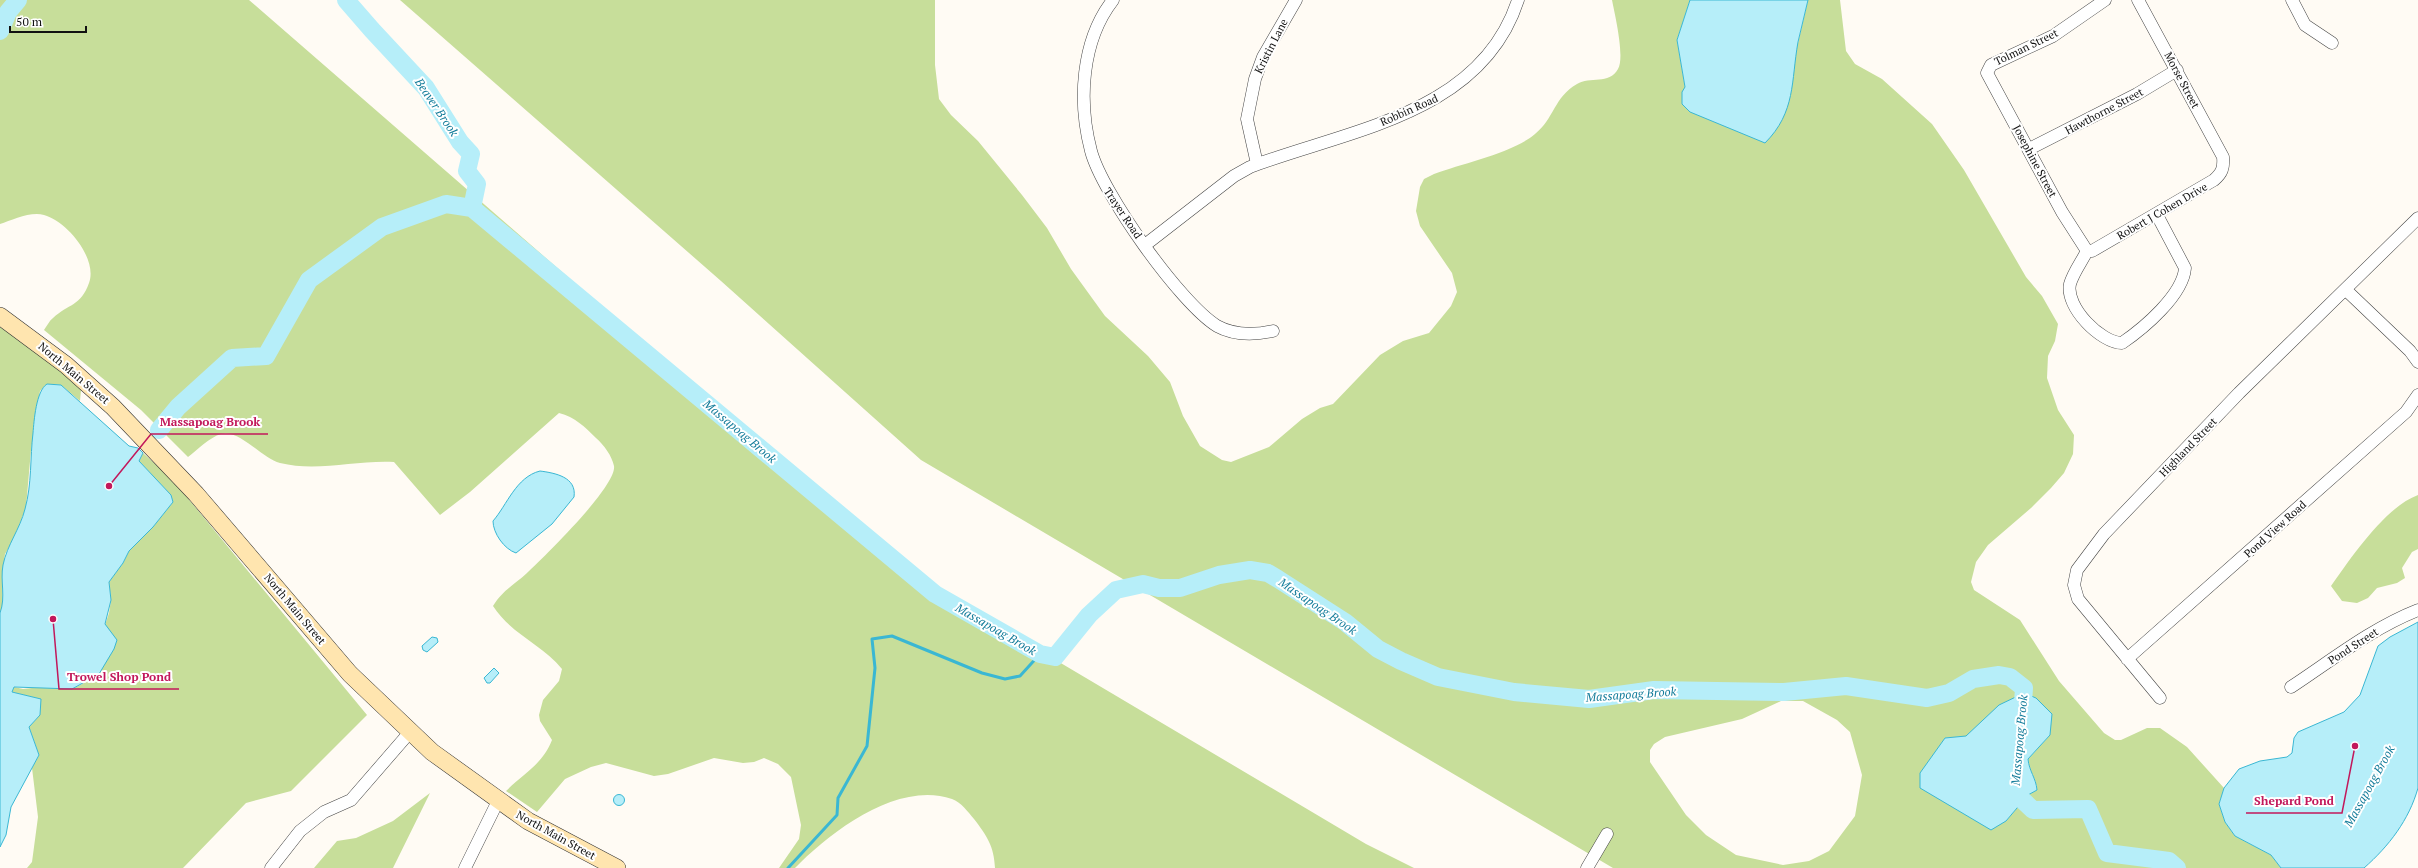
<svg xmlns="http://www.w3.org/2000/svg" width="2418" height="868" viewBox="0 0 2418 868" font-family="'PT Serif',serif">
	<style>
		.forest { fill: #c7de9a; fill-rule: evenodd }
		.water { fill: #b6eef9; stroke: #3ab7d3 }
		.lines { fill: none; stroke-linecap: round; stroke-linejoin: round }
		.stream { stroke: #3ab7d3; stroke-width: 3 }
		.river { stroke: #b6eef9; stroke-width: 18 }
		.street-casing { stroke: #444; stroke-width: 13 }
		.secondary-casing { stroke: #333; stroke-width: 18 }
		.street { stroke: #fff; stroke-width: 12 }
		.secondary { stroke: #ffe5af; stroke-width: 17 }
		.labels { text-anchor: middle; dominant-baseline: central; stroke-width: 4; stroke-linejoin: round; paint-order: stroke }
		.street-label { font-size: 11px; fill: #111; stroke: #fff }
		.water-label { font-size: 12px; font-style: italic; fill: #137c9a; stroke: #fff }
		.leader { fill: none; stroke: #c2185b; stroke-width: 1.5 }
		.callout-dot { fill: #c2185b; stroke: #fff; stroke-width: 1.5 }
		.callout-label { font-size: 12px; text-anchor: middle; font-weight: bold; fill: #c2185b; stroke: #fff; stroke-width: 4; stroke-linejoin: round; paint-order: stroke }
	</style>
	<rect width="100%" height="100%" fill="#fffbf4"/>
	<path class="forest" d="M 0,0 L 249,0 L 600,305 L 936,589 L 1366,844 L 1414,868 L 995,868 C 994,846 987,836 974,819 C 968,812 961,802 952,799 C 898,780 830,832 795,868 L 779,868 L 799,839 L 801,825 L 791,777 L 778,764 L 764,758 L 754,762 L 743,763 L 714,758 L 668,774 L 654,776 L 606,763 L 591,767 L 565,779 L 537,812 L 506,791 C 524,773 542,765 552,740 L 540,721 L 539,715 L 543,700 L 559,681 L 562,669 C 542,644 512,635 493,606 C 503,590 514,585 527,573 C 544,557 617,486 614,466 C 612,456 604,445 596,438 C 585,427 575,417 559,413 L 470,492 L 440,515 L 394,462 C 356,460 317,472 280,463 C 261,458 240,429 221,434 C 210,437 197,450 188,457 L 141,410 L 44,330 C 47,326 49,321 53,318 C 68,304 81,306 89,283 C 98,259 67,221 44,215 C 31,211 12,220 0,224 Z
		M 400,0 L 935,0 L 935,65 L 939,99 L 951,115 L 978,141 L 1022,195 L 1047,228 L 1071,269 L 1105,316 L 1148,356 L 1170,382 L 1183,416 L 1200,446 L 1222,460 L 1231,462 L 1269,447 L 1302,419 L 1320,408 L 1333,404 L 1380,355 L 1403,341 L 1429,333 L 1451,306 L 1457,292 L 1452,273 L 1420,226 L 1416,211 L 1420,187 L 1424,179 L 1434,174 C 1463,163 1513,153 1535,134 C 1554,119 1554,97 1577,84 C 1590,76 1609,85 1618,69 C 1625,57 1615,15 1612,0 L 1690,0 L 1677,40 L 1685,87 L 1798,43 L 1808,0 L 1840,0 L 1846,51 L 1855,64 L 1882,79 L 1932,124 L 1964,170 L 2026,277 L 2042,296 L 2058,324 L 2055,341 L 2048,356 L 2047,378 L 2058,410 L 2074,435 L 2073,454 L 2064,473 L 2051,488 L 2031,508 L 1988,545 L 1976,562 L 1971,582 L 1974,590 L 2020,620 L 2059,681 L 2104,733 L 2115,740 L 2121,740 L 2147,728 L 2160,728 L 2187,747 L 2224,788 L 2219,804 L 2225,822 L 2235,836 L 2271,855 L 2281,868 L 1613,868 L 921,460 L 721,281 ZM 1781,701 L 1803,701 L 1837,720 L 1850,732 L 1862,775 L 1855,816 L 1829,851 L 1809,861 L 1783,865 L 1736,855 L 1706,835 L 1686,815 L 1650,762 L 1650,750 L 1654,744 L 1665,737 L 1742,719 ZM 2050,735 L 2028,759 C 2029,771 2036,778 2037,790 L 2028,795 L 2006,821 L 1944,738 Z
		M 0,327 L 43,354 L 81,390 L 80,401 L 61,385 L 47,384 L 40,391 L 31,450 L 26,507 L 15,537 L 5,554 L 2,576 L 3,605 L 0,613 Z
		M 143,453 L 172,479 L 367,715 L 291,791 L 246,803 L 183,868 L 27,868 L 32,862 L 38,817 L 32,768 L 39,755 L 29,727 L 40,715 L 40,699 L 12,692 L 14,687 L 23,689 L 41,687 L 72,689 L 86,682 L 109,613 L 111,600 L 109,582 L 123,563 L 129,551 L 153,527 L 173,502 L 171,495 L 139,461 Z
		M 2418,495 L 2418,549 L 2412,552 L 2402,568 L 2405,578 L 2397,583 L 2377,588 L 2368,598 L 2357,603 L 2342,601 L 2331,586 C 2351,558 2385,507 2418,495 Z
		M 430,793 L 393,868 L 314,868 L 337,841 L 356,838 L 393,821 Z"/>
	<path class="water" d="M 1690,0 L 1808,0 C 1805,14 1801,28 1798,42 C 1791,81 1796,112 1765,143 L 1690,112 L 1682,104 L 1682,92 L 1685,87 L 1677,40 Z
		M 47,384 L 61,385 L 129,446 L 138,448 L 143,453 L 139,461 L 171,495 L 173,502 L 153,527 L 129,551 L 123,563 L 109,582 L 111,600 L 105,624 L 117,640 L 114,649 L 99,674 L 72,689 L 14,687 L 12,692 L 41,699 L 40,715 L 29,727 L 39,755 L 11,807 L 6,835 L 0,847 L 0,613 C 6,597 0,581 3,565 C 7,545 20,529 25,509 C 32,484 30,457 33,433 C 34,421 36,391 47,384 Z
		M 540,471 C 555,473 577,477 574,497 L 552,524 L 516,553 C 504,549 493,533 493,521 C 507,505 516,477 540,471 Z
		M 2418,622 L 2418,788 C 2409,820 2389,846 2364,868 L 2281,868 L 2271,855 L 2235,836 L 2225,822 L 2219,804 L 2224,788 L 2239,769 L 2260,761 L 2287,757 L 2292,753 L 2294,738 L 2298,732 L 2344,712 L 2360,695 L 2378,646 L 2390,637 Z
		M 432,637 L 437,638 L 438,642 L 427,652 L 423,650 L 422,646 Z
		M 494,668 L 499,673 L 490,683 L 487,683 L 484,678 Z
		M 2024,693 L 2036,698 L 2052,714 L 2050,735 L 2028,759 C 2029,771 2036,778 2037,790 L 2028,795 L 2006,821 L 1991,830 L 1920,788 L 1920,773 L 1945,738 L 1966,736 L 1999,705 Z
		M613.5 800a5.5 5.5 0 1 1 11 0a5.5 5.5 0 1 1-11 0Z"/>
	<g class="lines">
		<path class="stream" d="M 788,868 L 837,815 L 838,798 L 867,746 L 875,668 L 872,639 L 892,636 L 982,673 L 1005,679 L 1020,676 L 1040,654"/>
		<path class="river" d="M 346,0 L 372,30 L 426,88 L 460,142 L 471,154 L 467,171 L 477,184 L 472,208
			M 0,31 L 8,12 L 18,0
			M 159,430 L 178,407 L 232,358 L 266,356 L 309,280 L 382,227 L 446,204 L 472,208 L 935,594 L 1040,654 L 1055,657 L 1089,615 L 1116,590 L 1143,584 L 1159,588 L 1180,588 L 1219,575 L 1250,570 L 1268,573 L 1278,579 L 1345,622 L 1378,649 L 1401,661 L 1438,677 L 1514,692 L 1589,699 L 1654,690 L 1784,692 L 1846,686 L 1927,698 L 1949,693 L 1973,679 L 1999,675 L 2010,677 L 2024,688 L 2022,717
			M 2015,780 L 2014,792 L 2033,810 L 2088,809 L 2107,853 L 2169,861 L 2177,868"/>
		<g class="street-casing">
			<path id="street" d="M 1113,0 C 1081,41 1078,102 1091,151 C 1102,193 1180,303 1217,326 C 1235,336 1254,335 1273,331
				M 2292,0 L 2305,25 L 2332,43
				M 2029,149 L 2137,94 L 2177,70
				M 1257,164 L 1247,119 L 1255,79 L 1263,57 L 1296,0
				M 1145,245 L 1234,176 L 1250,167 C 1347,130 1481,115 1518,0
				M 2087,251 L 2092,251 L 2214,180 C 2222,173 2224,168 2223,157 L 2138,0
				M 2087,251 L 2062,212 L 1987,73 L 1991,65 L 2053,36 L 2105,0
				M 2087,251 C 2082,261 2073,273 2070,284 C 2065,307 2101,343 2122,343 C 2144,328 2183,295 2185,268 L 2157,215
				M 2346,290 L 2410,351 L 2418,362
				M 2127,659 L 2406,412 L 2418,395
				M 2291,687 C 2332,660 2372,628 2418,610
				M 2160,698 L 2078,599 L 2074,585 L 2077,570 L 2104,534 L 2239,393 L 2418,218
				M 271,868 L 300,831 L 324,812 L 351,800 L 410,732
				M 465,868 L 498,801
				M 1587,868 L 1607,834"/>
		</g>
		<g class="secondary-casing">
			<path id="secondary" d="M 0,316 L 66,365 L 113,407 L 196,494 L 350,674 L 432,752 L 528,821 L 617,868"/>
		</g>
		<use href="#street" class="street"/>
		<use href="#secondary" class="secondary"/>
	</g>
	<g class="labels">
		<g class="street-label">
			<text transform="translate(1271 46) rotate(-63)">Kristin Lane</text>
			<text transform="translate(2026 47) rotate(-26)">Tolman Street</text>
			<text transform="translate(2182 80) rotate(62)">Morse Street</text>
			<text transform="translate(1409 110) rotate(-24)">Robbin Road</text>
			<text transform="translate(2104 111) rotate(-28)">Hawthorne Street</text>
			<text transform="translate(2035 161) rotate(62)">Josephine Street</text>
			<text transform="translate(2162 211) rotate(-30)">Robert J Cohen Drive</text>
			<text transform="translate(1123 213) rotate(56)">Trayer Road</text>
			<text transform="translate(74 373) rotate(40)">North Main Street</text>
			<text transform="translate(2188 447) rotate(-46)">Highland Street</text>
			<text transform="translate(2275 529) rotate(-42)">Pond View Road</text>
			<text transform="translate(295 609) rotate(50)">North Main Street</text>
			<text transform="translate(2353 646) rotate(-33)">Pond Street</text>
			<text transform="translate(556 835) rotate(29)">North Main Street</text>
		</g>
		<g class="water-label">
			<text transform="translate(437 107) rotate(56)">Beaver Brook</text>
			<text transform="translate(740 431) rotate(40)">Massapoag Brook</text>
			<text transform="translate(1318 606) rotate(34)">Massapoag Brook</text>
			<text transform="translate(996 629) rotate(30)">Massapoag Brook</text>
			<text transform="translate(1631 694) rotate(-4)">Massapoag Brook</text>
			<text transform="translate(2019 740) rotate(-85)">Massapoag Brook</text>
			<text transform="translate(2369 786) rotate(-61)">Massapoag Brook</text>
		</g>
	</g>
	<path class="leader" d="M109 486L151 434H268M53 619L59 689H179M2355 746L2342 813H2246"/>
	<g class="callout-dot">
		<circle cx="109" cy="486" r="4"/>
		<circle cx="53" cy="619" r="4"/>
		<circle cx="2355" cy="746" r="4"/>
	</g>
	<g class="callout-label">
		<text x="210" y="426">Massapoag Brook</text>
		<text x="119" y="681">Trowel Shop Pond</text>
		<text x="2294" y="805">Shepard Pond</text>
	</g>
	<path d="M10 26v6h76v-6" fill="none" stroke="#111111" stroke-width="2"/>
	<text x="16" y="26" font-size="12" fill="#111111" stroke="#ffffff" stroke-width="3" paint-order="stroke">50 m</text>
</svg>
